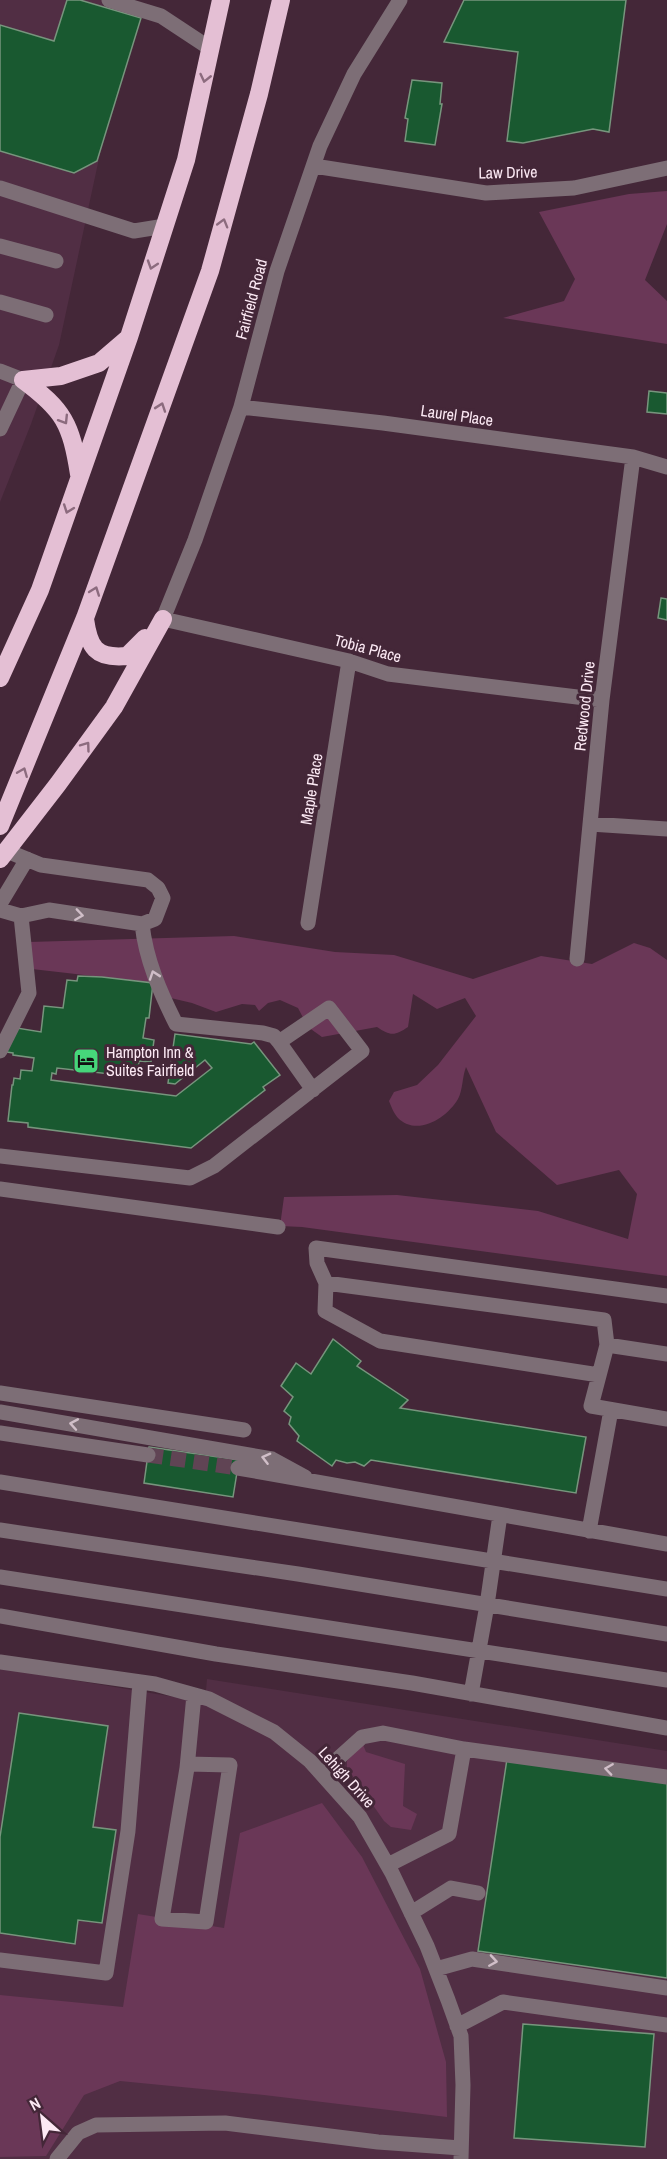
<svg xmlns="http://www.w3.org/2000/svg" width="667" height="2159" viewBox="0 0 667 2159" font-family="'Archivo Narrow',sans-serif">
	<style>
		.built { fill: #512e44 }
		.green { fill: #6a3757 }
		.building { fill: #195930; stroke: #77957d; stroke-width: 1.5 }
		.lines { fill: none; stroke-linecap: round; stroke-linejoin: round }
		.minor-tunnel { stroke: #604454; stroke-width: 15; stroke-dasharray: 15 8; stroke-linecap: butt }
		.minor { stroke: #7d6e76; stroke-width: 15 }
		.highway { stroke: #e4bfd4; stroke-width: 18 }
		.oneway { stroke: #8c6b7e }
		.oneway2 { stroke: #d0bec8 }
		.labels { text-anchor: middle; dominant-baseline: central; stroke-width: 6; stroke-linejoin: round; paint-order: stroke }
		.street-label { font-size: 16px; fill: #fce9f4; stroke: #442738 }
		.poi-label { font-size: 16px; fill: #fce9f4; stroke: #442738; text-anchor: start }
	</style>
	<rect width="100%" height="100%" fill="#442738"/>
	<path class="built" d="M 0,0 L 133,0 L 59,345 L 31,424 L 0,502 Z
		M 0,1668 L 205,1702 L 207,1679 L 667,1751 L 667,2159 L 0,2159 Z"/>
	<path class="green" d="M 667,191 L 667,224 L 645,280 L 667,301 L 667,344 L 503,318 L 564,301 L 575,279 L 539,212 L 629,194 Z
		M 234,936 L 335,952 L 394,955 L 473,979 L 541,956 L 592,964 L 634,943 L 650,948 L 667,960 L 667,1276 L 302,1227 L 280,1226 L 284,1197 L 397,1195 L 538,1211 L 628,1239 L 637,1194 L 619,1170 L 557,1185 L 496,1132 L 466,1067 C 462,1077 463,1090 458,1099 C 447,1118 417,1137 398,1118 C 394,1114 391,1106 389,1101 L 394,1092 L 417,1085 L 438,1065 L 476,1016 L 465,998 L 437,1009 L 413,994 L 408,1027 C 395,1036 390,1036 377,1027 L 322,1037 L 308,1027 L 298,1008 L 280,1000 L 268,1003 L 259,1011 L 255,1005 L 242,1004 L 216,1012 L 192,1003 L 158,995 L 154,983 L 32,969 L 29,942 Z
		M 362,1742 L 366,1752 L 405,1764 L 403,1806 L 417,1814 L 411,1830 L 391,1827 L 384,1821 L 347,1768 L 347,1761 Z
		M 322,1803 L 362,1857 L 420,1969 L 446,2062 L 447,2117 L 264,2095 L 120,2081 L 84,2095 L 46,2156 L 0,2157 L 0,1995 L 123,2007 L 138,1914 L 224,1928 L 240,1833 Z"/>
	<path class="building" d="M 67,0 L 80,0 L 141,18 L 97,161 L 74,173 L 0,151 L 0,25 L 54,41 Z
		M 464,0 L 626,0 L 609,132 L 593,129 L 523,143 L 507,141 L 518,52 L 444,42 Z
		M 412,80 L 442,83 L 440,104 L 442,104 L 435,145 L 405,141 L 408,119 L 405,118 Z
		M 649,391 L 667,393 L 667,414 L 647,412 Z
		M 661,598 L 667,599 L 667,620 L 658,618 Z
		M 78,976 L 102,977 L 153,983 L 149,1018 L 146,1018 L 143,1038 L 154,1040 L 151,1062 L 139,1061 L 137,1077 L 57,1068 L 56,1074 L 52,1073 L 51,1080 L 176,1096 L 212,1068 L 205,1060 L 175,1084 L 168,1083 L 175,1034 L 251,1044 L 254,1042 L 280,1075 L 263,1087 L 265,1090 L 191,1148 L 28,1127 L 28,1123 L 8,1121 L 12,1085 L 13,1085 L 14,1078 L 20,1079 L 21,1070 L 32,1071 L 34,1058 L 13,1055 L 13,1053 L 6,1052 L 17,1028 L 41,1032 L 44,1006 L 63,1008 L 67,980 L 77,981 Z
		M 333,1339 L 361,1361 L 357,1366 L 408,1400 L 400,1408 L 586,1437 L 576,1493 L 371,1460 L 364,1466 L 355,1462 L 347,1463 L 336,1460 L 332,1466 L 297,1441 L 299,1436 L 289,1424 L 291,1417 L 284,1411 L 293,1397 L 281,1386 L 296,1363 L 311,1374 Z
		M 149,1447 L 239,1460 L 233,1497 L 144,1483 Z
		M 19,1713 L 108,1726 L 93,1827 L 116,1830 L 102,1923 L 78,1920 L 75,1944 L 0,1933 L 0,1837 Z
		M 507,1759 L 667,1782 L 667,1978 L 478,1951 Z
		M 523,2024 L 654,2034 L 645,2147 L 514,2138 Z"/>
	<g class="lines">
		<path class="minor-tunnel" d="M 148,1455 L 238,1468"/>
		<path class="minor" d="M 109,0 L 161,16 L 211,49
			M 400,0 L 354,74 L 320,146 L 277,271 L 241,407 L 195,540 L 163,619 L 349,661 L 388,674 L 602,700
			M 314,166 L 486,193 L 574,188 L 667,168
			M 0,188 L 134,231 L 165,226
			M 0,246 L 56,261
			M 0,302 L 46,315
			M 0,371 L 23,380 L 0,429
			M 241,407 L 383,423 L 633,457 L 667,467
			M 590,824 L 667,829
			M 7,851 L 41,865 L 148,880 L 158,888 L 163,898 L 155,919 L 142,924 L 49,910 L 21,916
			M 0,904 L 27,859
			M 0,910 L 21,916 L 29,993 L 0,1051
			M 308,923 L 349,661
			M 142,924 C 146,960 160,992 176,1024 L 263,1033 L 274,1036 L 279,1042
			M 577,959 L 602,700 L 633,457
			M 0,1156 L 190,1178 L 214,1166 L 362,1051 L 329,1008 L 279,1042 L 313,1090
			M 0,1189 L 278,1227
			M 326,1283 L 317,1263 L 316,1248 L 667,1296
			M 607,1345 L 667,1354
			M 599,1375 L 380,1341 L 325,1311 L 326,1283 L 604,1320 L 607,1345 L 591,1406 L 667,1419
			M 0,1393 L 244,1430
			M 0,1412 L 272,1459 L 305,1477
			M 0,1433 L 148,1455
			M 238,1468 L 667,1544
			M 0,1482 L 667,1589
			M 0,1530 L 298,1574 L 667,1634
			M 589,1531 L 611,1410
			M 0,1577 L 667,1680
			M 0,1616 L 216,1654 L 412,1683 L 667,1728
			M 0,1662 L 155,1684 L 209,1699 L 274,1732 L 310,1761 L 360,1817 L 392,1873 L 427,1946 L 448,2000 L 461,2036 L 463,2085 L 461,2159
			M 471,1694 L 487,1605 L 500,1515
			M 188,1764 L 230,1765 L 206,1922 L 162,1919 L 187,1768 L 194,1695
			M 322,1773 L 362,1737 L 383,1733 L 464,1749 L 667,1777
			M 388,1865 L 449,1834 L 464,1749
			M 411,1913 L 451,1888 L 478,1893
			M 0,1960 L 106,1973 L 128,1831 L 140,1682
			M 436,1969 L 472,1959 L 667,1988
			M 457,2026 L 503,2002 L 667,2025
			M 57,2159 L 78,2133 L 96,2125 L 225,2123 L 378,2142 L 461,2148"/>
		<path class="highway" d="M 23,380 C 64,410 71,424 79,474
			M 23,380 L 61,376 L 99,363 L 127,339
			M 85,619 C 89,647 95,659 127,656 L 145,638
			M 0,678 L 40,590 L 129,337 L 186,160 L 221,0
			M 0,826 L 85,618 L 210,271 L 259,94 L 281,0
			M 0,859 L 58,784 L 114,707 L 163,619"/>
	</g>
	<defs><path id="oneway-chevron" d="M-2-3.5L2.5 0L-2 3.5" fill="none" stroke-width="1.6" stroke-linecap="round" stroke-linejoin="round" transform="scale(1.5)"/></defs>
	<g class="oneway">
		<use href="#oneway-chevron" transform="translate(205 78) rotate(103)"/>
		<use href="#oneway-chevron" transform="translate(223 223) rotate(-74)"/>
		<use href="#oneway-chevron" transform="translate(152 265) rotate(108)"/>
		<use href="#oneway-chevron" transform="translate(161 407) rotate(-71)"/>
		<use href="#oneway-chevron" transform="translate(64 420) rotate(58)"/>
		<use href="#oneway-chevron" transform="translate(68 509) rotate(110)"/>
		<use href="#oneway-chevron" transform="translate(95 591) rotate(-70)"/>
		<use href="#oneway-chevron" transform="translate(86 746) rotate(-54)"/>
		<use href="#oneway-chevron" transform="translate(23 772) rotate(-68)"/>
	</g>
	<g class="oneway2">
		<use href="#oneway-chevron" transform="translate(79 915) rotate(8)"/>
		<use href="#oneway-chevron" transform="translate(154 975) rotate(-109)"/>
		<use href="#oneway-chevron" transform="translate(74 1424) rotate(-170)"/>
		<use href="#oneway-chevron" transform="translate(266 1458) rotate(-166)"/>
		<use href="#oneway-chevron" transform="translate(609 1769) rotate(-172)"/>
		<use href="#oneway-chevron" transform="translate(493 1961) rotate(9)"/>
	</g>
	<defs>
		<g id="hotel-square" transform="scale(1.35)"><rect x="-9" y="-9" width="18" height="18" rx="4" fill="#46d77a" stroke="#442738"/><path d="M-6-4.5h1.5V1H6V5H4.5V3h-9V5H-6ZM-4 0a1.8 1.8 0 1 1 3.6 0ZM.5 0V-2.5h3Q6-2.5 6 0Z" fill="#111"/></g>
	</defs>
	<g fill-rule="evenodd">
		<use href="#hotel-square" x="86" y="1061"/>
	</g>
	<g class="labels">
		<g class="street-label">
			<text transform="translate(508 172) rotate(-1)">Law Drive</text>
			<text transform="translate(251 299) rotate(-75)">Fairfield Road</text>
			<text transform="translate(457 415) rotate(8)">Laurel Place</text>
			<text transform="translate(368 648) rotate(15)">Tobia Place</text>
			<text transform="translate(584 706) rotate(-84)">Redwood Drive</text>
			<text transform="translate(311 789) rotate(-81)">Maple Place</text>
			<text transform="translate(347 1777) rotate(48)">Lehigh Drive</text>
		</g>
		<g class="poi-label">
			<text x="106" y="1052">Hampton Inn &amp;<tspan x="106" dy="18">Suites Fairfield</tspan></text>
		</g>
	</g>
	<g transform="translate(42 2117) rotate(332)" stroke="#442738" stroke-width="4.5" paint-order="stroke">
	<path d="M0-4.5L10 22L0 15L-10 22Z" fill="#fce9f4"/>
	<text y="-9" font-size="16" font-weight="bold" text-anchor="middle" fill="#fce9f4">N</text>
	</g>
</svg>
